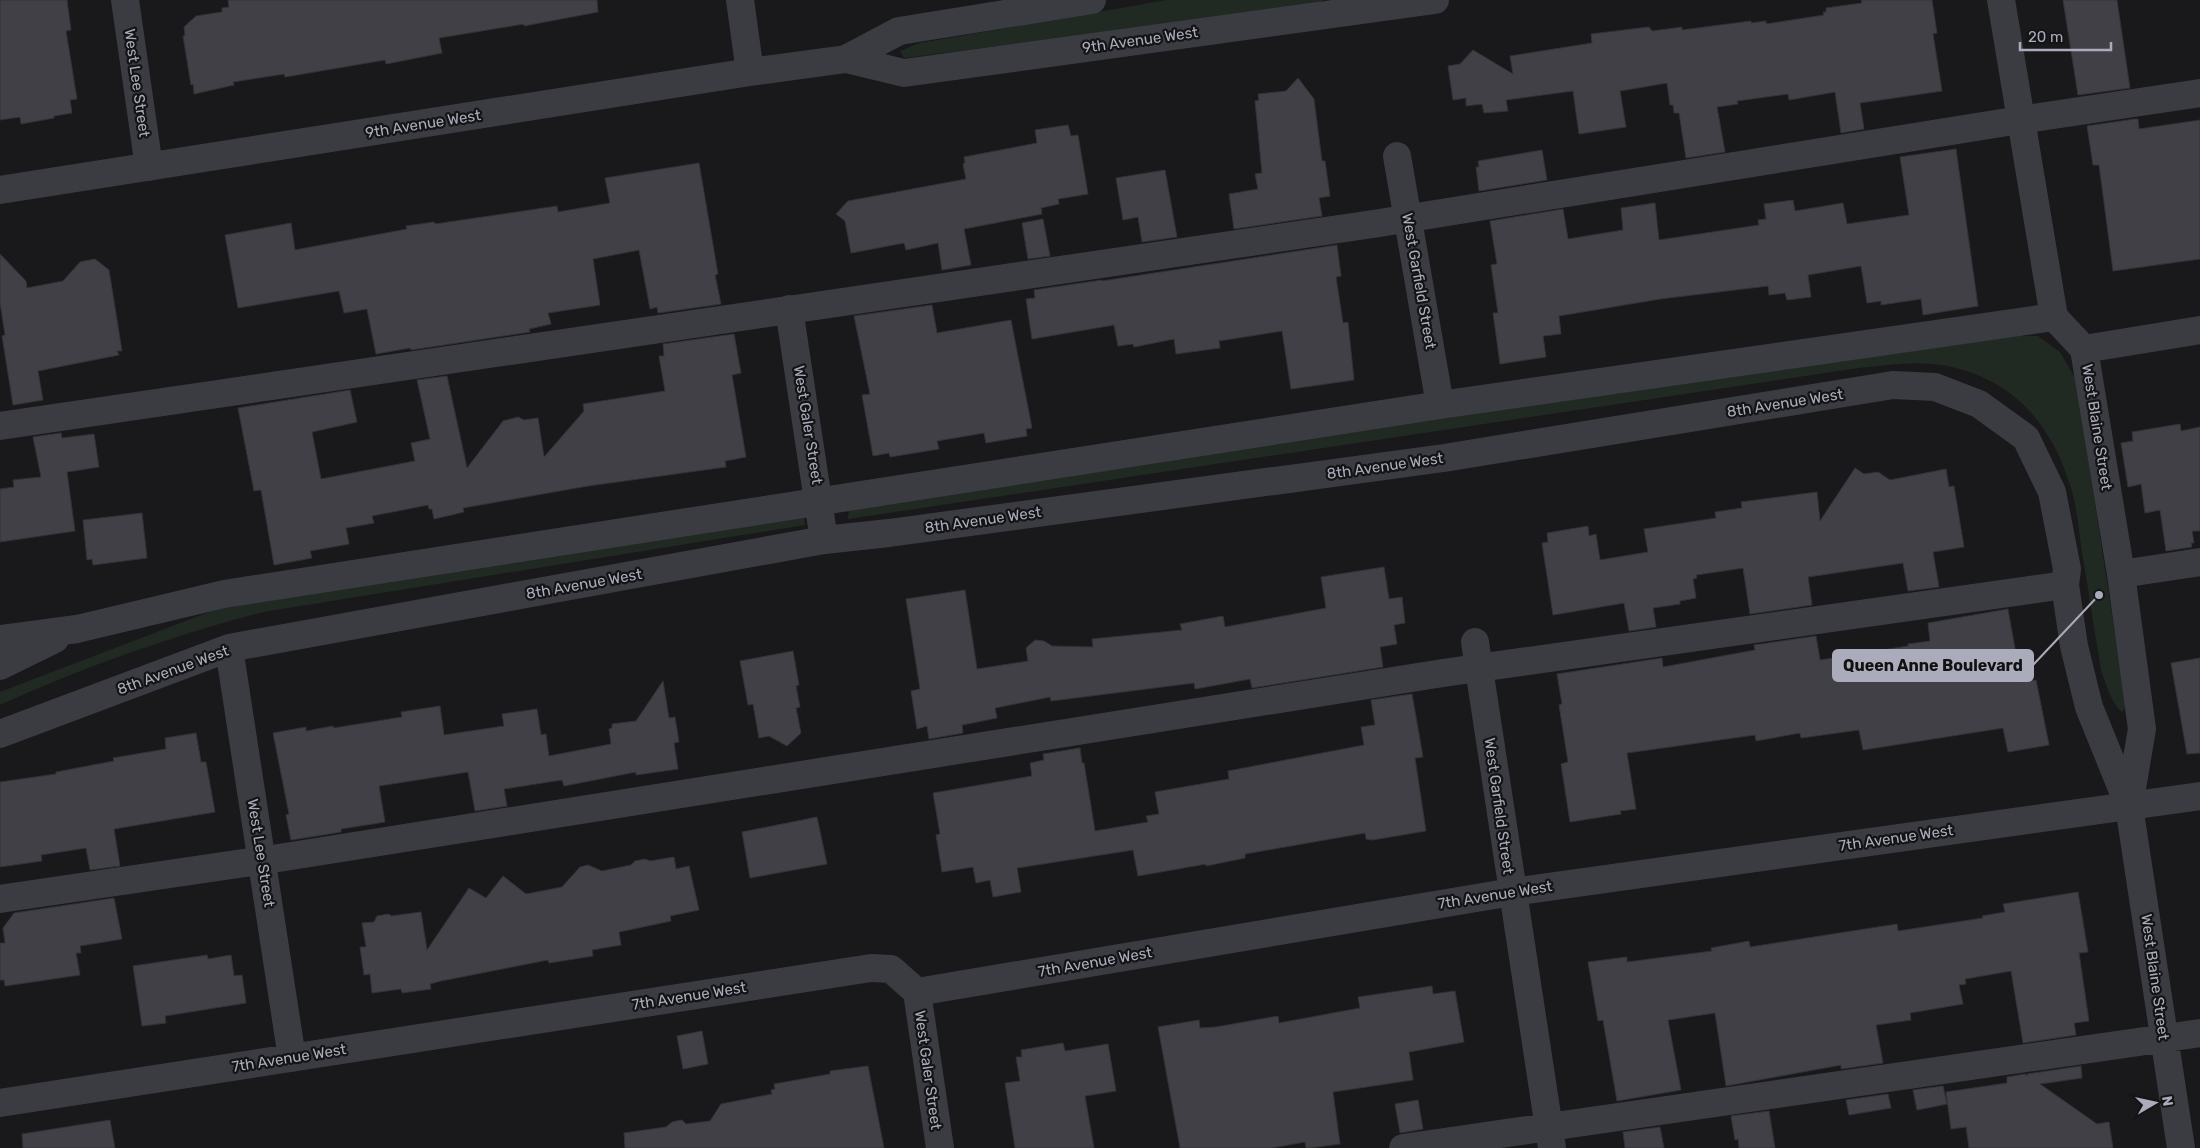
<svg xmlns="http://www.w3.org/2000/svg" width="2200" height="1148" viewBox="0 0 2200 1148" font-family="Rubik,sans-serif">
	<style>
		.green { fill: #202a23 }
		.building { fill: #404046; stroke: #333237 }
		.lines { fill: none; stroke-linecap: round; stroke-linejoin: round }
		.minor { stroke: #3b3b42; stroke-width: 28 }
		.labels { text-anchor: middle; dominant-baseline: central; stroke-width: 4.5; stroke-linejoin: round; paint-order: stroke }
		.street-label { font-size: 15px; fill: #aaacbc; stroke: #141416 }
		.leader { fill: none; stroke: #aaacbc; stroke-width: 2 }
		.callout-dot { fill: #aaacbc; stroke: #141416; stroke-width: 2 }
		.callout { fill: #aaacbc; stroke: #aaacbc; stroke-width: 2 }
		.callout-label { font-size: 16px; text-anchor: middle; font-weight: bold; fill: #111 }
	</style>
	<rect width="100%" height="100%" fill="#19191b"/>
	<path class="green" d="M 1167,0 L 1324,0 L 1319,3 L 1319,6 L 904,58 L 900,51 L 920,43 Z
		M 2017,336 L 2038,336 L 2060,352 L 2076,380 L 2126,706 L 2122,712 C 2111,703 2106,684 2101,670 C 2095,633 2089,596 2083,558 C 2079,536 2078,512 2072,491 C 2053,427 2017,381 1948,366 C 1919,360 1888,365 1858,368 L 848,519 L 849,508 L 1550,401 Z
		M 804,516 L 805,525 L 263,612 C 174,635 84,667 0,705 L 0,692 L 217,609 Z"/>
	<path class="building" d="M 0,0 L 67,0 L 71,30 L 66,31 L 77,99 L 70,100 L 72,113 L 54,116 L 54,118 L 21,124 L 20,117 L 0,120 Z
		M 228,0 L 597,0 L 598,12 L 524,26 L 524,24 L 439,38 L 442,53 L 386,64 L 385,60 L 285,77 L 284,74 L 233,82 L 234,85 L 194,94 L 193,84 L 191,85 L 183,36 L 185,35 L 184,27 L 196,16 L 222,12 L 222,8 L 229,7 Z
		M 1861,0 L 1932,0 L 1937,33 L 1933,34 L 1942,91 L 1860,103 L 1864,129 L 1841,133 L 1835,92 L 1789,100 L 1788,94 L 1737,101 L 1738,104 L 1717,107 L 1725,152 L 1686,158 L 1679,113 L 1674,113 L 1673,105 L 1670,105 L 1667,83 L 1620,91 L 1626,127 L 1579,134 L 1573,91 L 1506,100 L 1508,111 L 1484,113 L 1482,104 L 1466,106 L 1466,98 L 1453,100 L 1448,66 L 1460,64 L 1473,50 L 1513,74 L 1510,56 L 1592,43 L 1591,34 L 1649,27 L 1652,31 L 1682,27 L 1682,30 L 1751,21 L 1751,23 L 1766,21 L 1766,24 L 1824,15 L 1823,12 L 1826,12 L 1826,8 L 1862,3 Z
		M 2063,0 L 2117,0 L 2130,88 L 2078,95 Z
		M 1298,78 L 1314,99 L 1322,161 L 1325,161 L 1330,196 L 1319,198 L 1322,216 L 1234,229 L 1229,194 L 1258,189 L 1255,174 L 1262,173 L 1255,101 L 1259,100 L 1258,94 L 1286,91 Z
		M 2135,119 L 2138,119 L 2139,129 L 2200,120 L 2200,259 L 2113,271 L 2099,165 L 2093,165 L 2087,126 Z
		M 1068,125 L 1071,136 L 1078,135 L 1088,194 L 1058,199 L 1059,204 L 1041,208 L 1042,214 L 964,229 L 971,265 L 942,270 L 938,243 L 906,250 L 904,243 L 851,253 L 845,221 L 836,214 L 848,201 L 966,179 L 963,164 L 965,163 L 964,157 L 1037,143 L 1035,130 Z
		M 1956,149 L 1978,306 L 1923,315 L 1921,299 L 1881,305 L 1881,301 L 1867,303 L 1861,266 L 1808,275 L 1811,297 L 1787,300 L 1785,293 L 1769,295 L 1768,286 L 1660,299 L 1559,316 L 1561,334 L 1543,336 L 1546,357 L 1500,364 L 1493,313 L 1498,313 L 1491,265 L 1497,264 L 1490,221 L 1563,209 L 1568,239 L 1623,230 L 1621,208 L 1655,203 L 1659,240 L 1759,225 L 1758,220 L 1766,219 L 1764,204 L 1793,200 L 1795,211 L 1843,203 L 1847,224 L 1909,215 L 1900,157 Z
		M 1542,150 L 1547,180 L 1479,191 L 1476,167 L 1479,167 L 1478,161 Z
		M 699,163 L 718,274 L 715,275 L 721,304 L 658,313 L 657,307 L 650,309 L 639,250 L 593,259 L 600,305 L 548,313 L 551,324 L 529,329 L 530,332 L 411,350 L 410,348 L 376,354 L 367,309 L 344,313 L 339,291 L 238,308 L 225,235 L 291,223 L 295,250 L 407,229 L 406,226 L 434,222 L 435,224 L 557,206 L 558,212 L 610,203 L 605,178 Z
		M 1165,170 L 1177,237 L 1142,242 L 1138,217 L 1123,220 L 1116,178 Z
		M 1043,219 L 1050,256 L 1028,259 L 1022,223 Z
		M 1337,245 L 1341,276 L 1336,277 L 1343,323 L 1348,322 L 1354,380 L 1291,389 L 1282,331 L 1219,341 L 1220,348 L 1176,354 L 1174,339 L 1134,347 L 1133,344 L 1118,346 L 1114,325 L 1032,339 L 1026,299 L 1035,298 L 1034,290 L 1102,280 L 1102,281 Z
		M 0,254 L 26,281 L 27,288 L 63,281 L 80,262 L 95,259 L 109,270 L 122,351 L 117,351 L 119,355 L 38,371 L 43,400 L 13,405 L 2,336 L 5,335 L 0,303 Z
		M 932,305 L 937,333 L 1011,320 L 1032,428 L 1026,429 L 1027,436 L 986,443 L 984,433 L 937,441 L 939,449 L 890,457 L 889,453 L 873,456 L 862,395 L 870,394 L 854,316 Z
		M 734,334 L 741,373 L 732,375 L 746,457 L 725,461 L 726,467 L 588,486 L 463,508 L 464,512 L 434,519 L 432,509 L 429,509 L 428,505 L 372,516 L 374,523 L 346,528 L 349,544 L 310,551 L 312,558 L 274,565 L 261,490 L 254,491 L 238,408 L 350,390 L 357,422 L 312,432 L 321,479 L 415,461 L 411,443 L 430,439 L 417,380 L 447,376 L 467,468 L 503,421 L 518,417 L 524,420 L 538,418 L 544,457 L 584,411 L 583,404 L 665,391 L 659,356 L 664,356 L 663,344 Z
		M 2180,424 L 2181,431 L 2200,427 L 2200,531 L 2192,531 L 2194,543 L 2191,543 L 2192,547 L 2166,551 L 2160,510 L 2145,513 L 2141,484 L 2128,487 L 2121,443 L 2133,441 L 2132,432 Z
		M 61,433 L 62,438 L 94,434 L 99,467 L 67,472 L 75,531 L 0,542 L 0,489 L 14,487 L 13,480 L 41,477 L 33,437 Z
		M 1855,468 L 1864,474 L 1878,472 L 1890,480 L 1946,469 L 1949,487 L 1954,486 L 1964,547 L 1933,552 L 1939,587 L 1908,591 L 1903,563 L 1808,577 L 1812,605 L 1750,614 L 1743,568 L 1696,575 L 1697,578 L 1693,579 L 1696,598 L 1680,601 L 1680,604 L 1653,608 L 1656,627 L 1629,631 L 1624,603 L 1553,615 L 1542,543 L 1548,542 L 1547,533 L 1588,526 L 1589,536 L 1596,534 L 1600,560 L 1648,552 L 1644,529 L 1716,518 L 1715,512 L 1742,508 L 1741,502 L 1817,492 L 1820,521 Z
		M 142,513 L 147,558 L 93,565 L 92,559 L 87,560 L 83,520 Z
		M 1384,567 L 1389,599 L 1402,597 L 1405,623 L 1394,625 L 1397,644 L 1380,647 L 1383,667 L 1252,688 L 1250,679 L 1195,689 L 1194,683 L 1051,701 L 1050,697 L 995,708 L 997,718 L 962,725 L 963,733 L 929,739 L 927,726 L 917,729 L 911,691 L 920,689 L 906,599 L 965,590 L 977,669 L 1028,661 L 1026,648 L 1035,640 L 1044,641 L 1052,646 L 1093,647 L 1092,639 L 1182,630 L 1180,624 L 1223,616 L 1225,627 L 1326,608 L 1321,577 Z
		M 2008,609 L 2021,682 L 2036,680 L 2049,745 L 2008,752 L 2003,728 L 1863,750 L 1859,730 L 1801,738 L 1800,733 L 1756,741 L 1755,735 L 1627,753 L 1636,809 L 1620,811 L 1621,814 L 1570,822 L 1561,764 L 1568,762 L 1559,705 L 1562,704 L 1557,674 L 1662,658 L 1663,667 L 1755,650 L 1754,645 L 1816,636 L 1820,660 L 1908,646 L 1908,644 L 1930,641 L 1928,623 Z
		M 793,651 L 799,685 L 796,686 L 800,707 L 796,708 L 801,733 L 787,746 L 769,736 L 759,738 L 753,704 L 748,705 L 740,661 Z
		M 2200,658 L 2200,753 L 2187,754 L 2171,663 Z
		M 663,681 L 669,718 L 675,717 L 679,742 L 674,743 L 678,769 L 636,775 L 636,772 L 564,786 L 562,780 L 504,789 L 507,806 L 475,811 L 468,772 L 379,786 L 385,822 L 341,829 L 341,832 L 291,840 L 286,815 L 289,814 L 273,733 L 306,727 L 306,731 L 333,726 L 334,728 L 402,717 L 401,712 L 440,706 L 444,735 L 504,726 L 502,714 L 537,709 L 541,735 L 546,734 L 549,756 L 611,744 L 609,729 L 612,728 L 612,724 L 636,721 Z
		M 1412,694 L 1423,757 L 1415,758 L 1426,831 L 1372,840 L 1366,839 L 1365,833 L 1245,854 L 1245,858 L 1206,866 L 1206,864 L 1138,876 L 1133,850 L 1017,868 L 1021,892 L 993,897 L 990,880 L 976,883 L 973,867 L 942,872 L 936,835 L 940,834 L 933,793 L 1032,776 L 1030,763 L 1044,760 L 1043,754 L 1080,748 L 1082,763 L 1084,763 L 1095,831 L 1148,822 L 1146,816 L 1159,814 L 1155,792 L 1229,779 L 1228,771 L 1364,745 L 1361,727 L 1375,725 L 1371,700 Z
		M 196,733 L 201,762 L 206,762 L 215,812 L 114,829 L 120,866 L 90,870 L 86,848 L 41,855 L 42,861 L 0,867 L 0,782 L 56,774 L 56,772 L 114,761 L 113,758 L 166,749 L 165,738 Z
		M 817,817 L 827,864 L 750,878 L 742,832 Z
		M 674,857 L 676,869 L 689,866 L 699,910 L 670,916 L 671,921 L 619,932 L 621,945 L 592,950 L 593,956 L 549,963 L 548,960 L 441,981 L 430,984 L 431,989 L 402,993 L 401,989 L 372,993 L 370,974 L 364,975 L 360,947 L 366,947 L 362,923 L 374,922 L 377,916 L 389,914 L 391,916 L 421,912 L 427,950 L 469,888 L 486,898 L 503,876 L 526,894 L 562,887 L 580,867 L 588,865 L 602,871 L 631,865 L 635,861 L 645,859 L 650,861 Z
		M 2078,892 L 2088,952 L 2079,953 L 2089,1021 L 2074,1023 L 2076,1035 L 2023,1043 L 2011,971 L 1965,979 L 1966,984 L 1959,985 L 1963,1004 L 1910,1013 L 1911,1020 L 1876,1025 L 1883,1063 L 1841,1069 L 1841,1065 L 1726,1086 L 1715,1013 L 1668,1020 L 1681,1090 L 1617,1101 L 1603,1020 L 1598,1021 L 1588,962 L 1627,957 L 1627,962 L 1712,951 L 1711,948 L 1749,941 L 1750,947 L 1897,924 L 1898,931 L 1983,918 L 1982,916 L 2005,912 L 2003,904 Z
		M 114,898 L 122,939 L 80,946 L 81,953 L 76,953 L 80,975 L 5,986 L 4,980 L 0,980 L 0,943 L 5,943 L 3,928 L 14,913 Z
		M 207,955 L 208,959 L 231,955 L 234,976 L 242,975 L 246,1003 L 165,1016 L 166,1023 L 142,1026 L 133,966 Z
		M 1432,986 L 1433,994 L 1455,991 L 1464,1042 L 1409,1052 L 1413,1080 L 1333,1092 L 1340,1144 L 1310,1148 L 1306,1148 L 1305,1142 L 1272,1148 L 1180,1148 L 1158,1027 L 1199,1020 L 1200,1028 L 1216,1027 L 1278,1016 L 1279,1023 L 1360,1008 L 1358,997 Z
		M 702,1031 L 708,1064 L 683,1069 L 677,1036 Z
		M 1063,1043 L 1065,1051 L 1108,1044 L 1116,1091 L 1085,1096 L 1094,1148 L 1015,1148 L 1005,1083 L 1020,1081 L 1016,1057 L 1022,1057 L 1021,1050 Z
		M 868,1066 L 884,1148 L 625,1148 L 624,1133 L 666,1127 L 672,1122 L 682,1120 L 686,1124 L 710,1121 L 721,1104 L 772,1094 L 771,1090 L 775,1089 L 774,1084 L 830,1074 L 830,1071 Z
		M 2081,1066 L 2082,1078 L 2040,1084 L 2097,1124 L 2109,1122 L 2113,1148 L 1969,1148 L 1966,1127 L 1951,1129 L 1946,1092 L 2007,1083 L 2007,1077 L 2025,1074 L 2028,1076 L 2027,1074 Z
		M 1943,1086 L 1947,1104 L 1917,1110 L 1913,1090 Z
		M 1888,1094 L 1891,1108 L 1849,1115 L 1846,1100 Z
		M 1418,1100 L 1423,1129 L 1400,1133 L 1395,1104 Z
		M 1769,1111 L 1775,1148 L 1739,1148 L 1738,1139 L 1735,1140 L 1731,1116 Z
		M 110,1120 L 115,1148 L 23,1148 L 22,1134 Z
		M 1660,1127 L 1664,1148 L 1625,1148 L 1623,1132 Z"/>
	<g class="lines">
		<path class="minor" d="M 125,0 L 149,167
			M 740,0 L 750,72
			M 2001,0 L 2054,317 L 2084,349 L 2121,574 L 2142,729 L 2129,806
			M 846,59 L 904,73 L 1435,0
			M 1397,156 L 1440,405
			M 0,190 L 750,72 L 846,59 L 899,31 L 1092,0
			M 789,309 L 824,540
			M 2084,349 L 2200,330
			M 0,426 L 1373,224 L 2020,120 L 2200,93
			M 2121,574 L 2200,562
			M 0,639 L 77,629 L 224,594 L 1440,405 L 2054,317
			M 1475,642 L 1552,1148
			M 229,648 L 292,1058
			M 0,666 L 55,639
			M 0,734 L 229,648 L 824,540 L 889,533 L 1444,458 L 1893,385 L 1935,387 L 1979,404 L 2026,438 L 2052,492 L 2067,569 L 2065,585 L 2074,646 L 2089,707 L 2129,806 L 2181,1148
			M 0,899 L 285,857 L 1443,673 L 2065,585
			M 917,992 L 1512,892 L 2200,796
			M 917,992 L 940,1148
			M 0,1103 L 871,968 L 891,969 L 917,992
			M 1403,1148 L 2200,1033"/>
	</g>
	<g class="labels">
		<g class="street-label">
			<text transform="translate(1140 40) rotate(-8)">9th Avenue West</text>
			<text transform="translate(137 83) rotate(82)">West Lee Street</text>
			<text transform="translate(423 124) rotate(-9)">9th Avenue West</text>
			<text transform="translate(1419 281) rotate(80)">West Garfield Street</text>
			<text transform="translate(1785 403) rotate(-9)">8th Avenue West</text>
			<text transform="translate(808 425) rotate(81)">West Galer Street</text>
			<text transform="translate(2097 427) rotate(81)">West Blaine Street</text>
			<text transform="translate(1385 466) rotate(-8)">8th Avenue West</text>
			<text transform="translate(983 520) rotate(-8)">8th Avenue West</text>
			<text transform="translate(584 584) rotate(-10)">8th Avenue West</text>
			<text transform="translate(173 670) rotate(-20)">8th Avenue West</text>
			<text transform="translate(1499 806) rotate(82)">West Garfield Street</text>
			<text transform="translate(1896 838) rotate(-8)">7th Avenue West</text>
			<text transform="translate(261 853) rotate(81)">West Lee Street</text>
			<text transform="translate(1495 895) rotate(-9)">7th Avenue West</text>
			<text transform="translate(1095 962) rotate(-10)">7th Avenue West</text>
			<text transform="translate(2155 977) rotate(82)">West Blaine Street</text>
			<text transform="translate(689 996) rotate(-9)">7th Avenue West</text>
			<text transform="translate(289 1058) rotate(-9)">7th Avenue West</text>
			<text transform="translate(928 1070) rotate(82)">West Galer Street</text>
		</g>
	</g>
	<path class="leader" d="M2099 595L2033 665"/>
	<circle class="callout-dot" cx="2099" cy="595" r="5"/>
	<rect class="callout" x="1833" y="650" width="200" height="31" rx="5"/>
	<g class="callout-label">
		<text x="1933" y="671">Queen Anne Boulevard</text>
	</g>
	<g transform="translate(2155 1103) rotate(81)" stroke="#141416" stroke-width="4" paint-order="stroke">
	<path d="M0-4L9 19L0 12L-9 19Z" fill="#aaacbc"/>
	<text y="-8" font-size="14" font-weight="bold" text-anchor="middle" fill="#aaacbc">N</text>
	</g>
	<path d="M2020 42v8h91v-8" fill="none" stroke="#aaacbc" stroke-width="2.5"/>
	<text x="2028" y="42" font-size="15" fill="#aaacbc" stroke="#141416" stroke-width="4" paint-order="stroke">20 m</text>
</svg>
